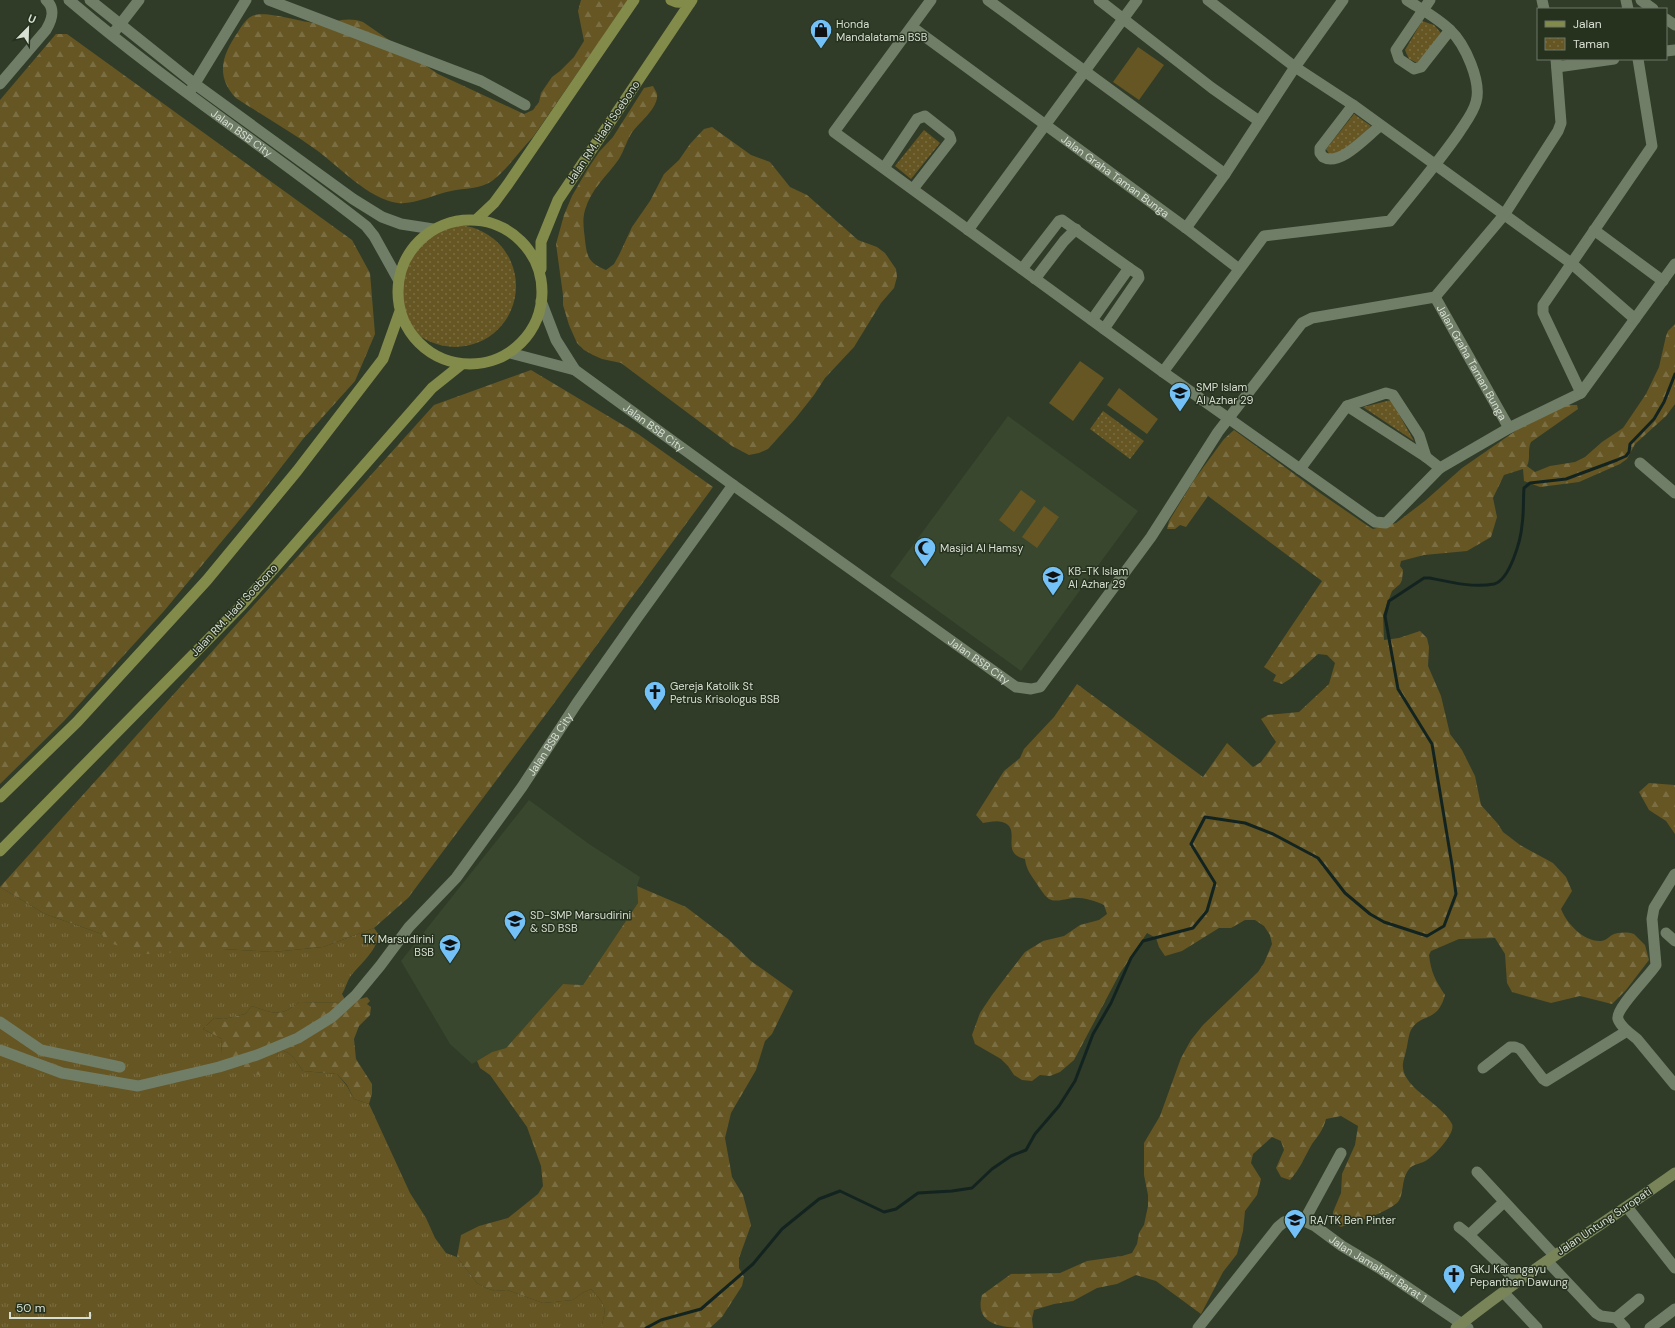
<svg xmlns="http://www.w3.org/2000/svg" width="1675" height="1328" viewBox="0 0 1675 1328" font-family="'DM Sans',sans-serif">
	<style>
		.built { fill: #38472e }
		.grass { fill: url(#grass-tufts) }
		.forest { fill: url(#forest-firs) }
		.park { fill: url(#park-dots) }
		.pitch { fill: #665623 }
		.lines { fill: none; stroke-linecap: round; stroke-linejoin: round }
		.stream { stroke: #132420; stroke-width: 3 }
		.minor { stroke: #707e68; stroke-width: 11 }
		.secondary { stroke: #798559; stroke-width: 11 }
		.primary { stroke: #838b4b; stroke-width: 11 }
		.labels { text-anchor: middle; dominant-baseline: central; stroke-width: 3; stroke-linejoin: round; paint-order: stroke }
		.poi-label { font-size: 11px; fill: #d7ded2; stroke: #26321e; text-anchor: start }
		.street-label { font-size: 11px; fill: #d7ded2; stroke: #26321e }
	</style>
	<defs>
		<pattern id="grass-tufts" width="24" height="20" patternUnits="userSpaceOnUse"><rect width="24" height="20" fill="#665623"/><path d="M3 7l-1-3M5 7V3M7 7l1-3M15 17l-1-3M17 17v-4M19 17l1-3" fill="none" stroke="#7b6e42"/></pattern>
		<pattern id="forest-firs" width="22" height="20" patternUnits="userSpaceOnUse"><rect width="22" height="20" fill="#665623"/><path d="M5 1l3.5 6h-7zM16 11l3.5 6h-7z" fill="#7b6e42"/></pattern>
		<pattern id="park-dots" width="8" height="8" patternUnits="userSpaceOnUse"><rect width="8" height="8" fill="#665623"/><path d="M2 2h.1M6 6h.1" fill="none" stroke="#7b6e42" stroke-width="1.8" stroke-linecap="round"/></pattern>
	</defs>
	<rect width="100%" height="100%" fill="#303c28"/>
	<path class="built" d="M 1008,416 L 1138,511 L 1021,671 L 890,576 Z
		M 529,800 L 589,844 L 640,877 L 637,886 L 638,903 L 583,985 L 563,984 L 506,1048 L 492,1052 L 472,1064 L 450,1044 L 401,961 Z"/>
	<path class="grass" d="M 0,887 L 45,914 L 102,934 L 223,949 L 273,952 L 323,947 L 374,928 L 379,935 C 375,953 361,963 350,977 C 347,982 345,989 342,994 L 347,1003 L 299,1002 C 280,1018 274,1013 252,1006 L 245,1014 L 224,1019 L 214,1018 L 203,1029 L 222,1039 L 221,1055 L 239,1056 L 242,1061 L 238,1069 L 278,1061 L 277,1050 C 291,1050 296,1061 303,1071 L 337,1074 L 347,1086 L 354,1099 L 369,1104 L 410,1193 L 426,1218 L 435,1238 L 446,1253 L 457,1257 L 477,1283 L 486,1288 L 495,1291 L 507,1290 L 543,1303 L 573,1300 L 582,1293 L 591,1289 C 606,1306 607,1306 601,1328 L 0,1328 Z"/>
	<path class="forest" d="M 581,0 L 628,0 L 533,137 C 519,151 508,169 492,181 C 481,189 464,188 451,191 C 436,194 413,205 398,203 C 368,199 339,166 315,149 C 290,131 262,115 236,98 C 215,76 222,55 238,32 C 241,27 246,19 252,16 C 265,10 299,22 315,23 C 334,25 343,15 363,22 L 438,74 L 524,114 L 533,110 L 539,102 L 541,93 L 552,77 L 560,71 L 574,57 L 584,41 L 578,11 Z
		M 56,34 L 67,34 L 352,240 L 370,273 L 375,334 L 355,381 L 303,439 L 252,505 L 164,611 L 64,721 L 0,784 L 0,100 Z
		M 653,86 C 654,88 656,91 657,94 C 659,108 638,123 631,134 C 626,142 624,151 619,159 C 607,176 591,189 585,210 C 582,220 584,230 585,240 C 587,258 589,263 606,270 L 614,264 L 619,255 L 632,227 L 650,201 L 664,174 L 679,160 L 690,144 L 704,129 L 712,127 L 751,155 L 770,162 L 790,187 L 807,195 L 858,240 L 877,247 L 885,253 L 896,269 L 897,277 L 894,288 L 881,303 L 854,347 L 825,378 L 814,395 L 795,419 L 768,449 L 759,453 L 749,455 L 732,446 L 621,363 L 602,359 L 593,355 L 584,350 L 577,343 L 569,325 L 563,305 L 563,295 L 556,244 L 564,215 L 572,196 L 587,170 L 599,152 L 613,137 L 644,88 Z
		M 1675,324 L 1675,404 L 1666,416 L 1635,444 L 1627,459 L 1620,464 L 1579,482 L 1540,487 L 1524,481 L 1523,469 L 1504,475 L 1493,498 L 1497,517 L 1491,537 L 1467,551 L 1424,555 L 1401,561 L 1400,566 L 1403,570 L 1402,580 L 1400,584 L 1392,591 L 1383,615 L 1384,640 L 1399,638 L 1420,631 L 1427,638 L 1429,647 L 1428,666 L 1441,696 L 1450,734 L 1462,750 L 1475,776 L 1481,805 L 1498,824 L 1503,832 L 1520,845 L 1553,863 L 1566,877 L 1572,891 L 1561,909 C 1567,924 1584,942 1601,941 C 1605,941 1609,937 1612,935 C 1619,932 1627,932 1634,934 L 1645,945 L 1649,960 L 1626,990 L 1612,1004 L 1580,996 L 1551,1003 L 1512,992 L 1507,983 L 1505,954 L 1495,938 L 1459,939 L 1431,951 L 1429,955 C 1431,972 1435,980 1445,995 C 1437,1024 1421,1012 1411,1030 C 1408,1036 1408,1044 1406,1051 C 1405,1056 1402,1063 1403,1068 C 1405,1089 1443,1105 1452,1124 C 1456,1133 1435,1155 1427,1160 C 1423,1163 1415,1164 1411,1167 C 1400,1177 1405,1196 1397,1203 C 1382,1215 1360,1220 1341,1227 L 1333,1222 L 1333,1212 L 1341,1193 L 1342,1174 L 1355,1145 L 1358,1126 L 1341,1116 L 1326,1119 C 1323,1130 1318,1136 1312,1144 C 1305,1156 1300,1169 1290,1180 L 1281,1177 L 1276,1168 L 1284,1150 L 1281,1141 L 1272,1137 L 1253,1154 L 1251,1163 L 1261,1179 L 1257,1195 L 1245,1211 L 1243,1231 L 1237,1254 L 1223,1272 L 1201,1314 L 1156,1281 L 1136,1275 L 1117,1284 L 1097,1288 L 1073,1301 L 1054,1304 L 1034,1310 L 1032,1319 L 1033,1328 C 1008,1328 973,1328 982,1295 L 1011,1274 L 1060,1273 L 1087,1261 L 1122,1256 L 1132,1253 L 1137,1244 L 1139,1233 L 1144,1225 L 1148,1206 L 1148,1195 L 1144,1175 L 1144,1143 L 1160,1116 L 1181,1058 L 1191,1040 L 1203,1025 L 1258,972 L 1264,963 L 1272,944 L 1270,935 L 1264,926 L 1255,920 L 1245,920 L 1231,928 L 1219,928 L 1182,951 L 1165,956 L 1159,947 L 1156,938 L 1147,933 L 1120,973 L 1074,1060 L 1060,1072 L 1050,1076 L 1040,1075 L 1032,1081 L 1022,1080 L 1014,1075 L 1008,1066 L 1001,1059 L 975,1044 L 972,1035 L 980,1013 L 992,995 L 1025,952 L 1043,941 L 1064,936 L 1080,925 L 1099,920 L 1107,914 L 1104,905 C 1095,901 1082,897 1073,898 C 1050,902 1050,904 1037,884 C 1031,875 1026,869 1025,859 C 1022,858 1018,857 1016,855 C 1005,846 1020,827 1002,822 C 997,820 988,822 983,823 L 976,815 L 1004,771 L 1020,758 L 1024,749 L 1054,717 L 1077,684 L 1203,777 L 1227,743 L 1253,767 L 1261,762 L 1276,742 L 1261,719 L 1268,715 L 1299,712 L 1329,684 L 1335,663 L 1327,655 L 1318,654 L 1290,679 L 1282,684 L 1273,681 L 1276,675 L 1264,667 L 1322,581 L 1208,496 L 1186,527 L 1180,525 L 1175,529 L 1167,529 L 1169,521 L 1194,480 L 1224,439 L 1234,430 L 1320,493 L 1368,526 L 1373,529 L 1396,523 L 1426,500 L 1462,468 L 1524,425 L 1567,405 L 1577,405 L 1578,409 L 1531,442 C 1527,450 1531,458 1527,466 L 1535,472 L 1550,466 L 1575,462 L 1585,457 L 1602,442 L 1623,428 L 1646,394 L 1659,367 L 1666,336 L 1668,331 Z
		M 531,370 L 638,434 L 713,487 L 549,710 L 408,898 L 374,928 L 323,947 L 273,952 L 223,949 L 147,954 L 106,942 L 102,934 L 45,914 L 0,887 L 434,405 Z
		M 1649,783 L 1675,785 L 1675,834 L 1666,821 L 1649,810 L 1639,792 Z
		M 637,886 L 686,907 L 728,939 L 751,961 L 793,991 L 772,1034 L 765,1041 L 756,1070 L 731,1113 L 725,1138 L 732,1177 L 743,1195 L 751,1225 L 739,1258 L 739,1268 L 744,1277 L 742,1286 L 722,1317 L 710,1328 L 601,1328 C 607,1306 606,1306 591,1289 L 582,1293 L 573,1300 L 543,1303 L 507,1290 L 495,1291 L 486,1288 L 477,1283 L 457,1257 L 461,1235 L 479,1226 L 508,1218 L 538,1194 L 543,1186 L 541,1166 L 527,1127 L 490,1075 L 480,1068 L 477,1061 L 492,1052 L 506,1048 L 563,984 L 583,985 L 638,903 Z
		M 367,997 L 370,1001 L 367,1004 L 371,1007 L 370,1015 L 359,1026 L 354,1039 L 356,1059 L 372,1084 L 372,1094 L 369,1104 L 354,1099 L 347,1085 L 337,1074 L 303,1071 C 296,1061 291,1050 277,1050 L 278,1061 L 283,1069 L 276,1077 L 266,1077 L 237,1069 L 242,1061 L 239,1056 L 225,1059 L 221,1055 L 222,1039 L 203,1029 L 214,1018 L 224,1019 L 245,1014 L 252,1006 C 274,1013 280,1018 299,1002 L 347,1003 Z"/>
	<path class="park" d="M 1422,21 L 1434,25 L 1441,33 L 1420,64 L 1409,59 L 1405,50 Z
		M 1354,114 L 1371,126 L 1351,148 L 1330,155 L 1326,149 Z
		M 924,130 L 940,143 L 911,179 L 895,166 Z
		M394 286a61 61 0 1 1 122 0a61 61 0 1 1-122 0Z
		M 1391,400 L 1414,441 L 1363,407 Z
		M 1103,411 L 1144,441 L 1130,459 L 1090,429 Z"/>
	<path class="pitch" d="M 1138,47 L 1164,65 L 1139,100 L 1113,82 Z
		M 1080,361 L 1104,378 L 1073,421 L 1049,403 Z
		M 1119,388 L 1158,419 L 1147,434 L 1107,405 Z
		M 1021,490 L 1036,501 L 1014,532 L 999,520 Z
		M 1044,506 L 1059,517 L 1037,548 L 1022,537 Z"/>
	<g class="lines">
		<path class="stream" d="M 646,1328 L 661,1320 L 701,1309 L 753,1264 L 782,1229 L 819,1199 L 840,1191 L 884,1212 L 896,1209 L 918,1193 L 952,1191 L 972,1188 L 992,1169 L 1011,1156 L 1026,1150 L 1035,1134 L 1059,1106 L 1075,1081 L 1093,1034 L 1111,1003 L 1131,958 L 1143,941 L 1193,928 L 1207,911 L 1215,883 L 1191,844 L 1205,817 L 1245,823 L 1273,834 L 1318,858 L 1345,893 L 1370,914 L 1384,922 L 1427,936 L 1444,926 L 1456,894 L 1452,865 L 1432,744 L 1398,689 L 1385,616 L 1389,601 L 1424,578 L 1430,578 C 1449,582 1473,588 1494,584 C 1510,580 1521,539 1522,525 C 1524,513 1523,500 1524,488 L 1530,483 L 1566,479 L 1617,460 L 1626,456 L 1629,452 L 1630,444 L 1654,419 L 1664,402 L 1675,374"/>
		<g class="minor">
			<path id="s1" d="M 69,0 C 164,81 268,149 366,226 L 374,236 L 398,279"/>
			<path d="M 90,0 L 195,84 L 353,199 L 382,217 L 401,224 L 433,229"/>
			<path d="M 269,0 L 481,81 L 525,105"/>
			<path d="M 931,0 L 834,132 L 1163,372 L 1375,522 L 1386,523 L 1440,468 L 1509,428 L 1581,393 L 1675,264"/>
			<path d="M 988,0 L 1225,174"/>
			<path d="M 1099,0 L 1212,88 L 1259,121"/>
			<path d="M 1208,0 L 1295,67 L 1353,105 L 1571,263 L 1635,319"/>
			<path d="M 1430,0 L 1396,50 L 1399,59 L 1414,69 L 1421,67 L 1450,30"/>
			<path d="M 1542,0 L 1544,9"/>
			<path d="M 1626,0 L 1628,9"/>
			<path d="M 1641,0 L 1653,9"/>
			<path d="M 1666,19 L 1675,25"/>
			<path id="s2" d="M 912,27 L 1186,228 L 1239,269"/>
			<path d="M 115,31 L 139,0"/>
			<path d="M 1666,51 L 1675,50"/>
			<path d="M 1557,67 L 1614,59"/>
			<path d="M 0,84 L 46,30 C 52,20 56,9 46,0"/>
			<path d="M 191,90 L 246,0"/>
			<path d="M 1353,105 L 1320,148 L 1320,153 L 1323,157 C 1340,167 1367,136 1380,126"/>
			<path d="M 884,168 L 917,119 L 925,116 L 949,135 L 951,140 L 913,189"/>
			<path d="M 1186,228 L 1225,174 L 1295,67 L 1343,0"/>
			<path d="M 968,230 L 1137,0"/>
			<path d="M 1594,230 L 1663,281"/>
			<path d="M 1022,269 L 1059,221 L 1062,220 L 1129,268"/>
			<path d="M 1035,279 L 1064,241 L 1076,229"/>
			<path id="s3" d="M 1435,297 L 1509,428"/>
			<path id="s4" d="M 541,301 L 556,340 L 575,370 L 733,485 L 1016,687 L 1031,689 L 1040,687 L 1151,537 L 1218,432 L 1302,323 L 1312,318 L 1435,297 L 1504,215 L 1558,131 L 1561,123 L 1556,59"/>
			<path d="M 1092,320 L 1129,268 L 1138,274 L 1139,278 L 1104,329"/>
			<path d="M 510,353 L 575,370"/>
			<path d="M 1163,372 L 1264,236 L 1390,221 C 1413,192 1437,164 1458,134 C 1464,124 1473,114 1476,102 C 1482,82 1465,44 1450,30 C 1438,18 1421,9 1407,0"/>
			<path d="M 1581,393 L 1543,313 L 1543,305 L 1652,146 L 1638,59"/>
			<path d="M 1347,406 L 1386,393 L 1393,395 L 1419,435 L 1426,457"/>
			<path d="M 1640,463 L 1675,493"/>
			<path d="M 1300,469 L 1347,406 L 1426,457 L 1440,468"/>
			<path d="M 1666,933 L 1675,941"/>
			<path d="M 0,1022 L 41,1050 L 120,1067"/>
			<path d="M 1627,1031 C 1624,1028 1619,1023 1618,1019 C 1615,1009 1650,975 1656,965 L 1652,919 L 1654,908 L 1675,874"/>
			<path id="s5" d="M 0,1050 L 62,1073 L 138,1086 L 219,1067 L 257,1055 L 298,1038 L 332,1017 L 356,995 L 380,966 L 409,927 L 456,878 L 522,787 L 577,703 L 637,618 L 733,485"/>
			<path d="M 1483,1068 L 1510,1047 L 1515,1047 L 1520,1049 L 1543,1079 L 1546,1081 L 1627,1031 L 1637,1039 L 1675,1085"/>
			<path d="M 1477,1172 L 1554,1255"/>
			<path d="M 1627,1207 L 1675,1268"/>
			<path d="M 1304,1221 L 1341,1153"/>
			<path d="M 1459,1227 L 1469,1235 L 1518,1282"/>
			<path d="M 1469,1235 L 1504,1202"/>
			<path d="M 1547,1261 L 1596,1313 L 1601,1316 L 1616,1318 L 1625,1328"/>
			<path d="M 1504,1293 L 1537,1328"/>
			<path d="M 1616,1318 L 1639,1299"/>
			<path id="s6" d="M 1198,1328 L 1278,1227 L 1284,1222 L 1289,1221 L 1304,1221 L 1315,1226 L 1342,1246 L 1379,1268 L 1468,1328"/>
			<path d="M 1650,1328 L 1675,1309"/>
		</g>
		<path class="secondary" d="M 1456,1328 C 1526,1272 1602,1225 1675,1173"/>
		<path class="primary" d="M 671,0 L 676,2 L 690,3
			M398 292a72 72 0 1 1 144 0a72 72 0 1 1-144 0Z
			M 476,220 L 494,203 L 508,184 L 634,0
			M 541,269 L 541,242 L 558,200 L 692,0
			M 0,797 L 77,722 L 207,580 L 297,471 L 383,359 L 400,311
			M 0,851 L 242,605 L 432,388 L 462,364"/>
	</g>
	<defs>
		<g id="shop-pin" transform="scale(1.15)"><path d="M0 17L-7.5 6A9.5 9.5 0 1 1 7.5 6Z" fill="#73c1f6" stroke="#26321e"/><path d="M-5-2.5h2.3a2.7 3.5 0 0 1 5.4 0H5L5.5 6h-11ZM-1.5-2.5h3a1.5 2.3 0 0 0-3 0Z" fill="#111"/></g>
		<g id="school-pin" transform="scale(1.15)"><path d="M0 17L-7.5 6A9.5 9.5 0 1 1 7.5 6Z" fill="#73c1f6" stroke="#26321e"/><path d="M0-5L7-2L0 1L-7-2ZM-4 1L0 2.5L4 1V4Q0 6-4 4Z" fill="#111"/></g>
		<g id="mosque-pin" transform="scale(1.15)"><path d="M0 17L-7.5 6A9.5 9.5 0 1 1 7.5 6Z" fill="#73c1f6" stroke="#26321e"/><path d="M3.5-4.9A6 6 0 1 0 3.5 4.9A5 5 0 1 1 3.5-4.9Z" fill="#111"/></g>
		<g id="church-pin" transform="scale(1.15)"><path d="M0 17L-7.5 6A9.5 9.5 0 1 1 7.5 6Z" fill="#73c1f6" stroke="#26321e"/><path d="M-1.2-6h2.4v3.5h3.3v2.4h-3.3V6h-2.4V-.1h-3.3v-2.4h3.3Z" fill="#111"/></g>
	</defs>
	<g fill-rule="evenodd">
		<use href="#shop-pin" x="821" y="30"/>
		<use href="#school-pin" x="1180" y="393"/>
		<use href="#mosque-pin" x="925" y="548"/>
		<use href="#school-pin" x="1053" y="577"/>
		<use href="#church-pin" x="655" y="692"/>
		<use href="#school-pin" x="515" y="921"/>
		<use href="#school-pin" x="450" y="945"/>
		<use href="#school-pin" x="1295" y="1220"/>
		<use href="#church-pin" x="1454" y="1275"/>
	</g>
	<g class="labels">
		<g class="poi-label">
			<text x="836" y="24">Honda<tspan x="836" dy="13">Mandalatama BSB</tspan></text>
			<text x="1196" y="387">SMP Islam<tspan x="1196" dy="13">Al Azhar 29</tspan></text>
			<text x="940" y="548">Masjid Al Hamsy</text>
			<text x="1068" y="571">KB-TK Islam<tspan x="1068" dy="13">Al Azhar 29</tspan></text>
			<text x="670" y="686">Gereja Katolik St<tspan x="670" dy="13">Petrus Krisologus BSB</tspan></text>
			<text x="530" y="915">SD-SMP Marsudirini<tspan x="530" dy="13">&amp; SD BSB</tspan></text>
			<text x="434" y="939" text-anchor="end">TK Marsudirini<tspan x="434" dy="13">BSB</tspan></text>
			<text x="1310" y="1220">RA/TK Ben Pinter</text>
			<text x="1470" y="1269">GKJ Karangayu<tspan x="1470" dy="13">Pepanthan Dawung</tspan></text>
		</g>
		<g class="street-label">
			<text stroke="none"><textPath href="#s1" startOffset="218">Jalan BSB City</textPath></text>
			<text transform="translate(603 132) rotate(-56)">Jalan RM. Hadi Soebono</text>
			<text stroke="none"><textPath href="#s2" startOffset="252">Jalan Graha Taman Bunga</textPath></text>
			<text stroke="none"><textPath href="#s3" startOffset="75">Jalan Graha Taman Bunga</textPath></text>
			<text stroke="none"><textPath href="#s4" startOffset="175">Jalan BSB City</textPath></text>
			<text transform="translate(234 610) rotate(-47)">Jalan RM. Hadi Soebono</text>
			<text stroke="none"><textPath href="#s4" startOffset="575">Jalan BSB City</textPath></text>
			<text stroke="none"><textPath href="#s5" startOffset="701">Jalan BSB City</textPath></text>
			<text transform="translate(1604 1221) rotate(-34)">Jalan Untung Suropati</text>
			<text stroke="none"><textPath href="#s6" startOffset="245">Jalan Jamalsari Barat 1</textPath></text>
		</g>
	</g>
	<rect x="1537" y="8" width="130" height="52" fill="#26321e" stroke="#6d7766"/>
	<rect x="1545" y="21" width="20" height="6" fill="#838b4b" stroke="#6d7766"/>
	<text x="1573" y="28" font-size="12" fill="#d7ded2">Jalan</text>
	<rect x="1545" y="38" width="20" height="12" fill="url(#park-dots)" stroke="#6d7766"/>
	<text x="1573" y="48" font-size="12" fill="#d7ded2">Taman</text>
	<g transform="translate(28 28) rotate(23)" stroke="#26321e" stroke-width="3" paint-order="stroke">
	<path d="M0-3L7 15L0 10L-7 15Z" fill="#d7ded2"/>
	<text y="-6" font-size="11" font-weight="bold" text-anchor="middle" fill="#d7ded2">U</text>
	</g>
	<path d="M10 1312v6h80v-6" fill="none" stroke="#d7ded2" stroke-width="2"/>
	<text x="16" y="1312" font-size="12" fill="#d7ded2" stroke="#26321e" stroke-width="3" paint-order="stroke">50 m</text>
</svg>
